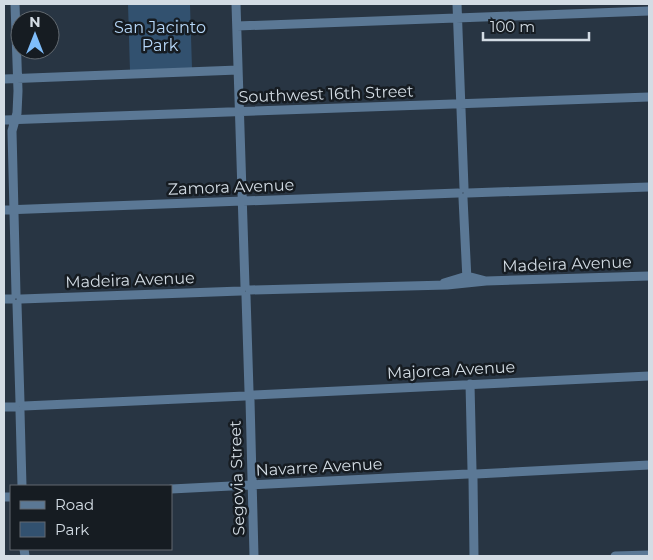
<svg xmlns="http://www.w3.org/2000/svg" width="653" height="560" viewBox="0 0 653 560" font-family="Montserrat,sans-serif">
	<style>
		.green { fill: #32516f }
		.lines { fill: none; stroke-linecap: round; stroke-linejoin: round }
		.street { stroke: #5b7895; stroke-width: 9 }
		.labels { text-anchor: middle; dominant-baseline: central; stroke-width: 5; stroke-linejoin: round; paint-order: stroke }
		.park-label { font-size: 16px; fill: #b7d8f9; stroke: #161c22 }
		.street-label { font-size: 16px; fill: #d3dce4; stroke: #161c22 }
	</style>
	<rect width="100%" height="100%" fill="#283543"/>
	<path class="green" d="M 128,4 L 190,4 L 192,69 L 130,71 Z"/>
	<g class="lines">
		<path class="street" d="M 15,4 L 18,91 L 17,113 L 12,131 L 16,294
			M 236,4 L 245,286
			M 457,4 L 464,188
			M 237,26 L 649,11
			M 4,79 L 238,70
			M 4,120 L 649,97
			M 468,193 L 649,187
			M 463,198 L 467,280
			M 4,210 L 458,193
			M 486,281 L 649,276
			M 250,290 L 447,285 L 486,281 L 467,276 L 444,283
			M 246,296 L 249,391
			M 4,299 L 11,299
			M 21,299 L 241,291
			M 17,304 L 20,402
			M 470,384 L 472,470
			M 253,395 L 649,376
			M 250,400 L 254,556
			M 24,406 L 245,396
			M 4,407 L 15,407
			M 20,411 L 22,486
			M 476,474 L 649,465
			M 473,478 L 474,556
			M 171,489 L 468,474
			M 4,497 L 11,497
			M 24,549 L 25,556
			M 615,556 L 649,555"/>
	</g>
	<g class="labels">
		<g class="park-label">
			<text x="160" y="27">San Jacinto<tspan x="160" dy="18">Park</tspan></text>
		</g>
		<g class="street-label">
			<text transform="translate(326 94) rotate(-2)">Southwest 16th Street</text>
			<text transform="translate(231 187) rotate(-2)">Zamora Avenue</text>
			<text transform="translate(567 264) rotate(-2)">Madeira Avenue</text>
			<text transform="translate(130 280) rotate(-2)">Madeira Avenue</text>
			<text transform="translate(451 370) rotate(-3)">Majorca Avenue</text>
			<text transform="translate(319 467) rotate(-3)">Navarre Avenue</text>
			<text transform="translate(237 478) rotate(-92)">Segovia Street</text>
		</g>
	</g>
	<rect width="653" height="560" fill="none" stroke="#d3dce4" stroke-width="10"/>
	<rect x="10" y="485" width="162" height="65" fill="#161c22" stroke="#626970"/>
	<rect x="20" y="501" width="25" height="8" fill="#5b7895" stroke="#626970"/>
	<text x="55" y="510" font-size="15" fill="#d3dce4">Road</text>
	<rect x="20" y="522" width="25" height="15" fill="#32516f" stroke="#626970"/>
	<text x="55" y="535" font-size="15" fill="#d3dce4">Park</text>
	<g transform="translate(35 35)"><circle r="24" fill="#161c22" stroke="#626970"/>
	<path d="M0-4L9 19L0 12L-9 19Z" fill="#7fbdfa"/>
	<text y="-8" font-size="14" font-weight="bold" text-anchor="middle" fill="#d3dce4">N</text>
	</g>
	<path d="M483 32v8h106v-8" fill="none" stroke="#d3dce4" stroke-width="2.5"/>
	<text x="490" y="32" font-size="15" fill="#d3dce4" stroke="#161c22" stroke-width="4" paint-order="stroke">100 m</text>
</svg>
